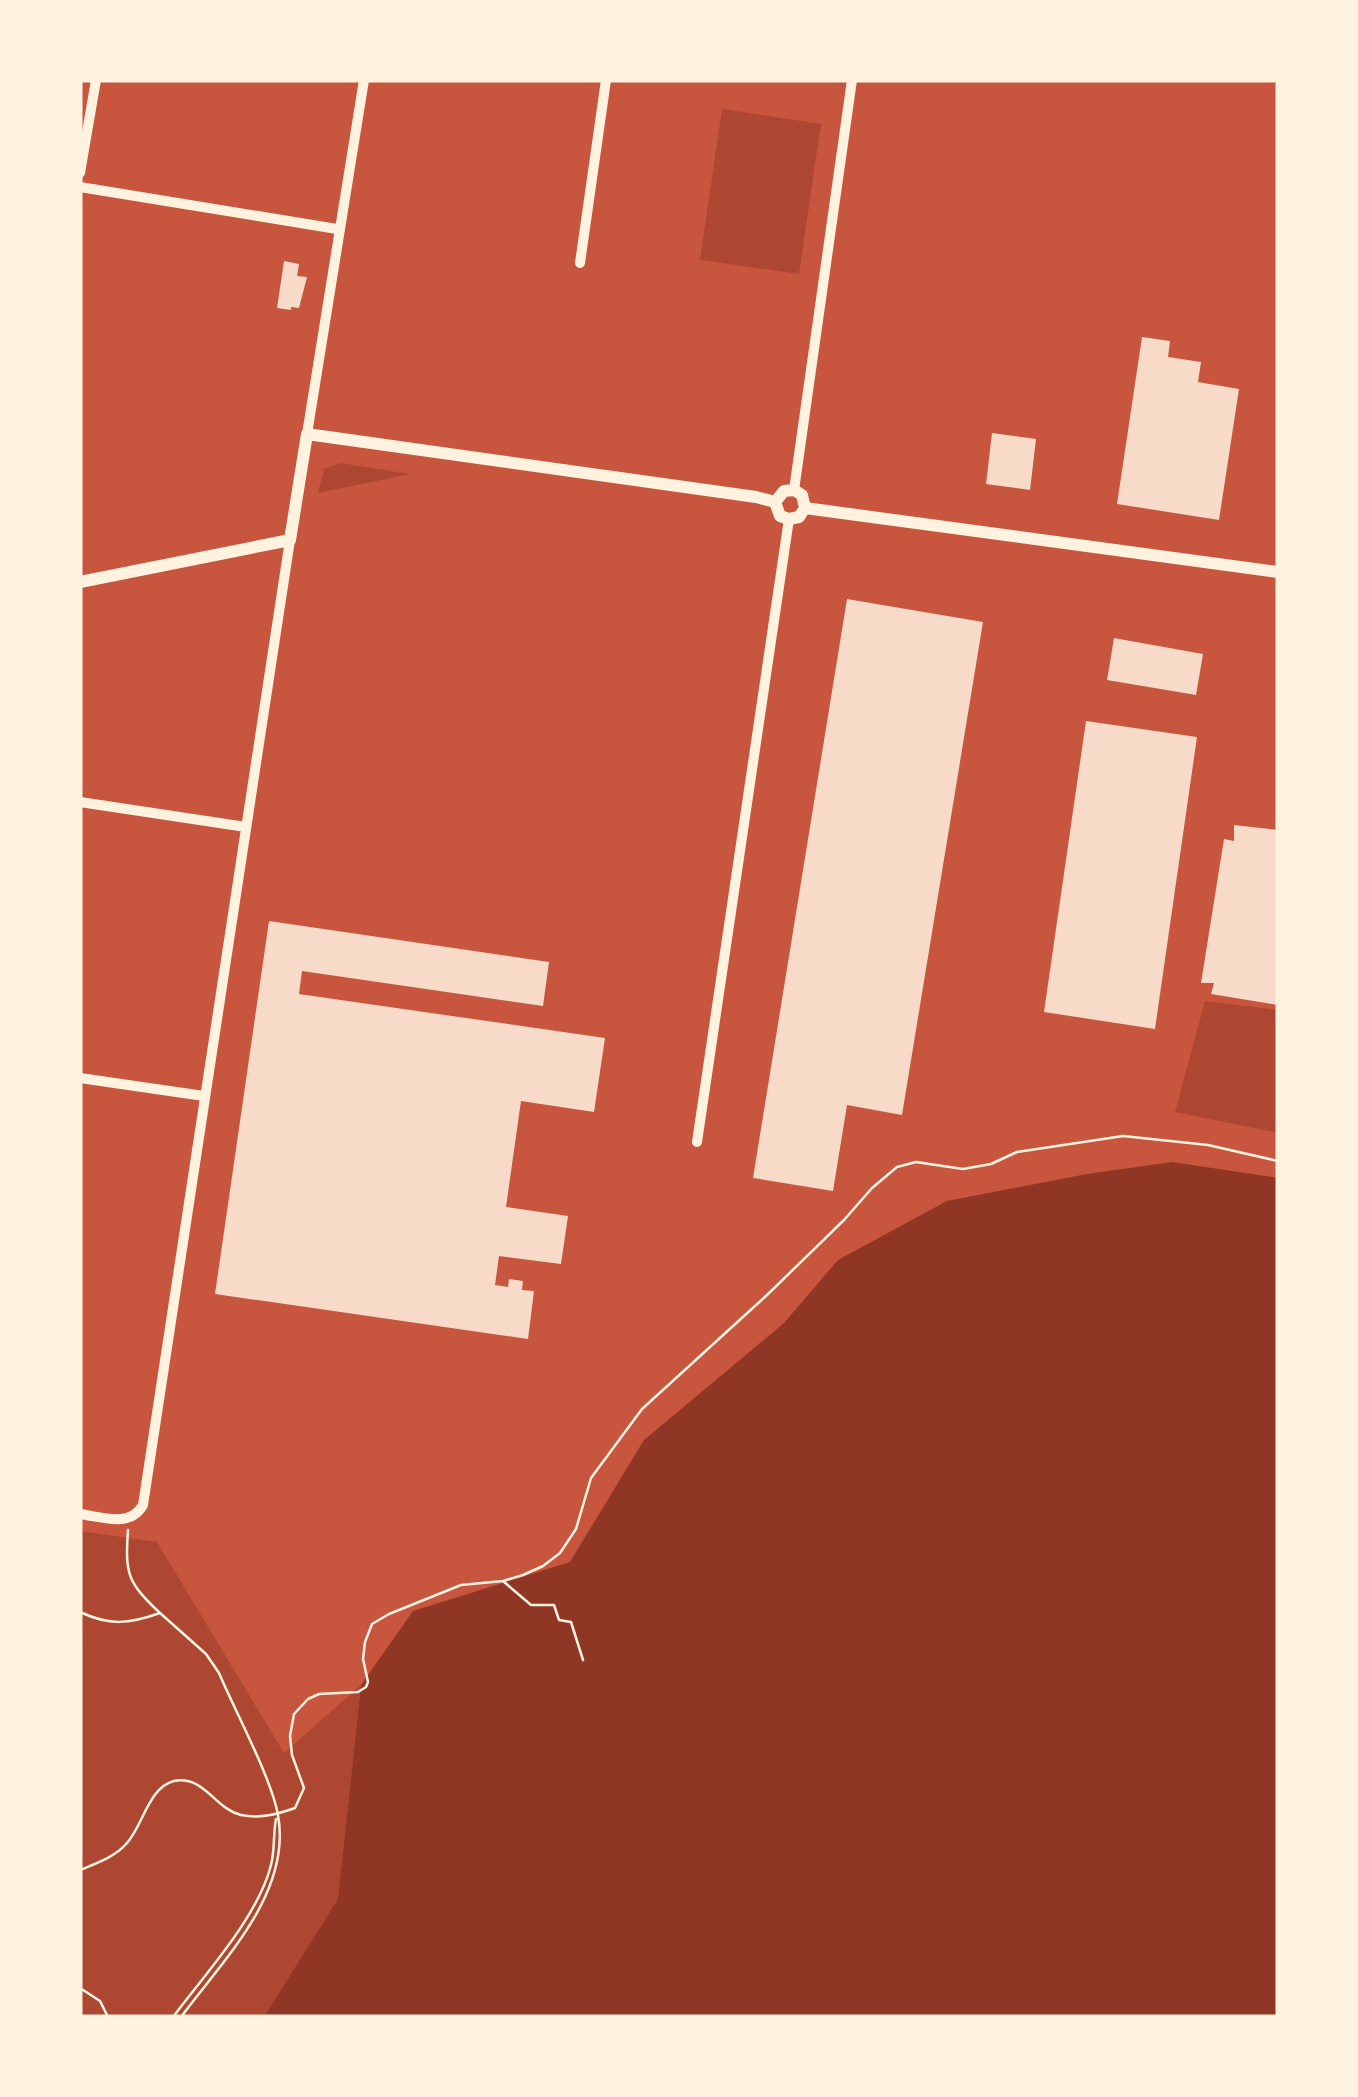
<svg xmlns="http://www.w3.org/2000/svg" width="1358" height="2097" viewBox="0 0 1358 2097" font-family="'PT Serif',serif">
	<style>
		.green { fill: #ae4732 }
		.water { fill: #8f3625 }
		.building { fill: #f7dbc8 }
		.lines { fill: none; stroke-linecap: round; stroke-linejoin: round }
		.path { stroke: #fff3e0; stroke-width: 2.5 }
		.minor { stroke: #fff3e0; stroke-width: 10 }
		.tertiary { stroke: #fff3e0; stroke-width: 12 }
	</style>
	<rect width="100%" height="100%" fill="#c8553d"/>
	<path class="green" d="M 722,109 L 821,124 L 799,274 L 700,260 Z
		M 340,463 L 410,474 L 318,493 L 324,469 Z
		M 1205,1001 L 1278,1010 L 1278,1133 L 1175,1112 Z
		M 80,1531 L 157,1542 L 284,1753 L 361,1685 L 338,1899 L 264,2017 L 80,2017 Z"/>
	<path class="water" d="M 1172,1162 L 1278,1178 L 1278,2017 L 264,2017 L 338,1899 L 361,1685 L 413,1611 L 570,1562 L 644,1440 L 784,1323 L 838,1260 L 947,1201 L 1087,1174 Z"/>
	<path class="building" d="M 284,261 L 299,264 L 297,276 L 307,277 L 299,308 L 291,307 L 291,310 L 277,308 Z
		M 1142,337 L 1170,341 L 1168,357 L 1201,362 L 1198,382 L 1239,389 L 1219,520 L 1117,504 Z
		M 992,433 L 1036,439 L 1030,490 L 986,484 Z
		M 847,599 L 983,622 L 902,1115 L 847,1105 L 833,1191 L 753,1178 Z
		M 1114,638 L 1203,654 L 1196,695 L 1107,680 Z
		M 1086,721 L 1197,737 L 1155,1029 L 1044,1012 Z
		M 1234,825 L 1278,830 L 1278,1005 L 1211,994 L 1214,983 L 1201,983 L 1224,839 L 1234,841 Z
		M 269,921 L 549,962 L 543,1006 L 302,971 L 299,994 L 605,1038 L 594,1112 L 521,1101 L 506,1207 L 568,1216 L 561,1264 L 499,1256 L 495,1285 L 508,1287 L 509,1279 L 523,1281 L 522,1290 L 534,1291 L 528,1339 L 215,1294 Z"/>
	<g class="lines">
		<path class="path" d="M 128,1530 C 125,1574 127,1582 160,1613
			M 503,1581 L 531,1605 L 554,1605 L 559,1620 L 571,1622 L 583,1660
			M 80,1612 C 110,1626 129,1624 160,1613 L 206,1654 L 219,1673 C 235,1711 271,1777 278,1815 C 292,1893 223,1960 181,2017
			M 80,1870 C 97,1863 115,1857 127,1843 C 143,1825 149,1787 174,1781 C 204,1775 215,1809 241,1815 C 260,1819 278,1814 295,1808 L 304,1788 L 292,1755 L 290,1736 L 294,1714 L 308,1699 L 319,1694 L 358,1692 L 366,1687 L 368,1682 L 363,1659 L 365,1642 L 372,1624 L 389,1614 L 461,1585 L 503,1581 L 523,1575 L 543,1566 L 560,1553 L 576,1529 L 591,1478 L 642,1409 L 767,1295 L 844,1220 L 872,1188 L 897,1167 L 916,1162 L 963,1169 L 991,1164 L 1017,1152 L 1123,1136 L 1208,1145 L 1278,1161
			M 80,1988 L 100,2001 L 108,2017
			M 173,2017 C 205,1974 258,1917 271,1865 C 275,1850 273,1834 276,1819"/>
		<path class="minor" d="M 80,173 L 96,80
			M 80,187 L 337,229
			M 580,263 L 606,80
			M 307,434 L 364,80
			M 794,490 L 852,80
			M 80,802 L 246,827
			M 80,1078 L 204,1096
			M 697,1142 L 789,519
			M 80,1514 C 102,1517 130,1528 143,1505 L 290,540"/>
		<path class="tertiary" d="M 775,502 L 784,491 L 794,490 L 802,495 L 805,508
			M 775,502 L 780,516 L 789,519 L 799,517 L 805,508
			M 805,508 L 1278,572
			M 80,582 L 290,540 L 307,434 L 756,497 L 775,502"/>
	</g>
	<rect width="1358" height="2097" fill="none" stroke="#fff3e0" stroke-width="165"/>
</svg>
